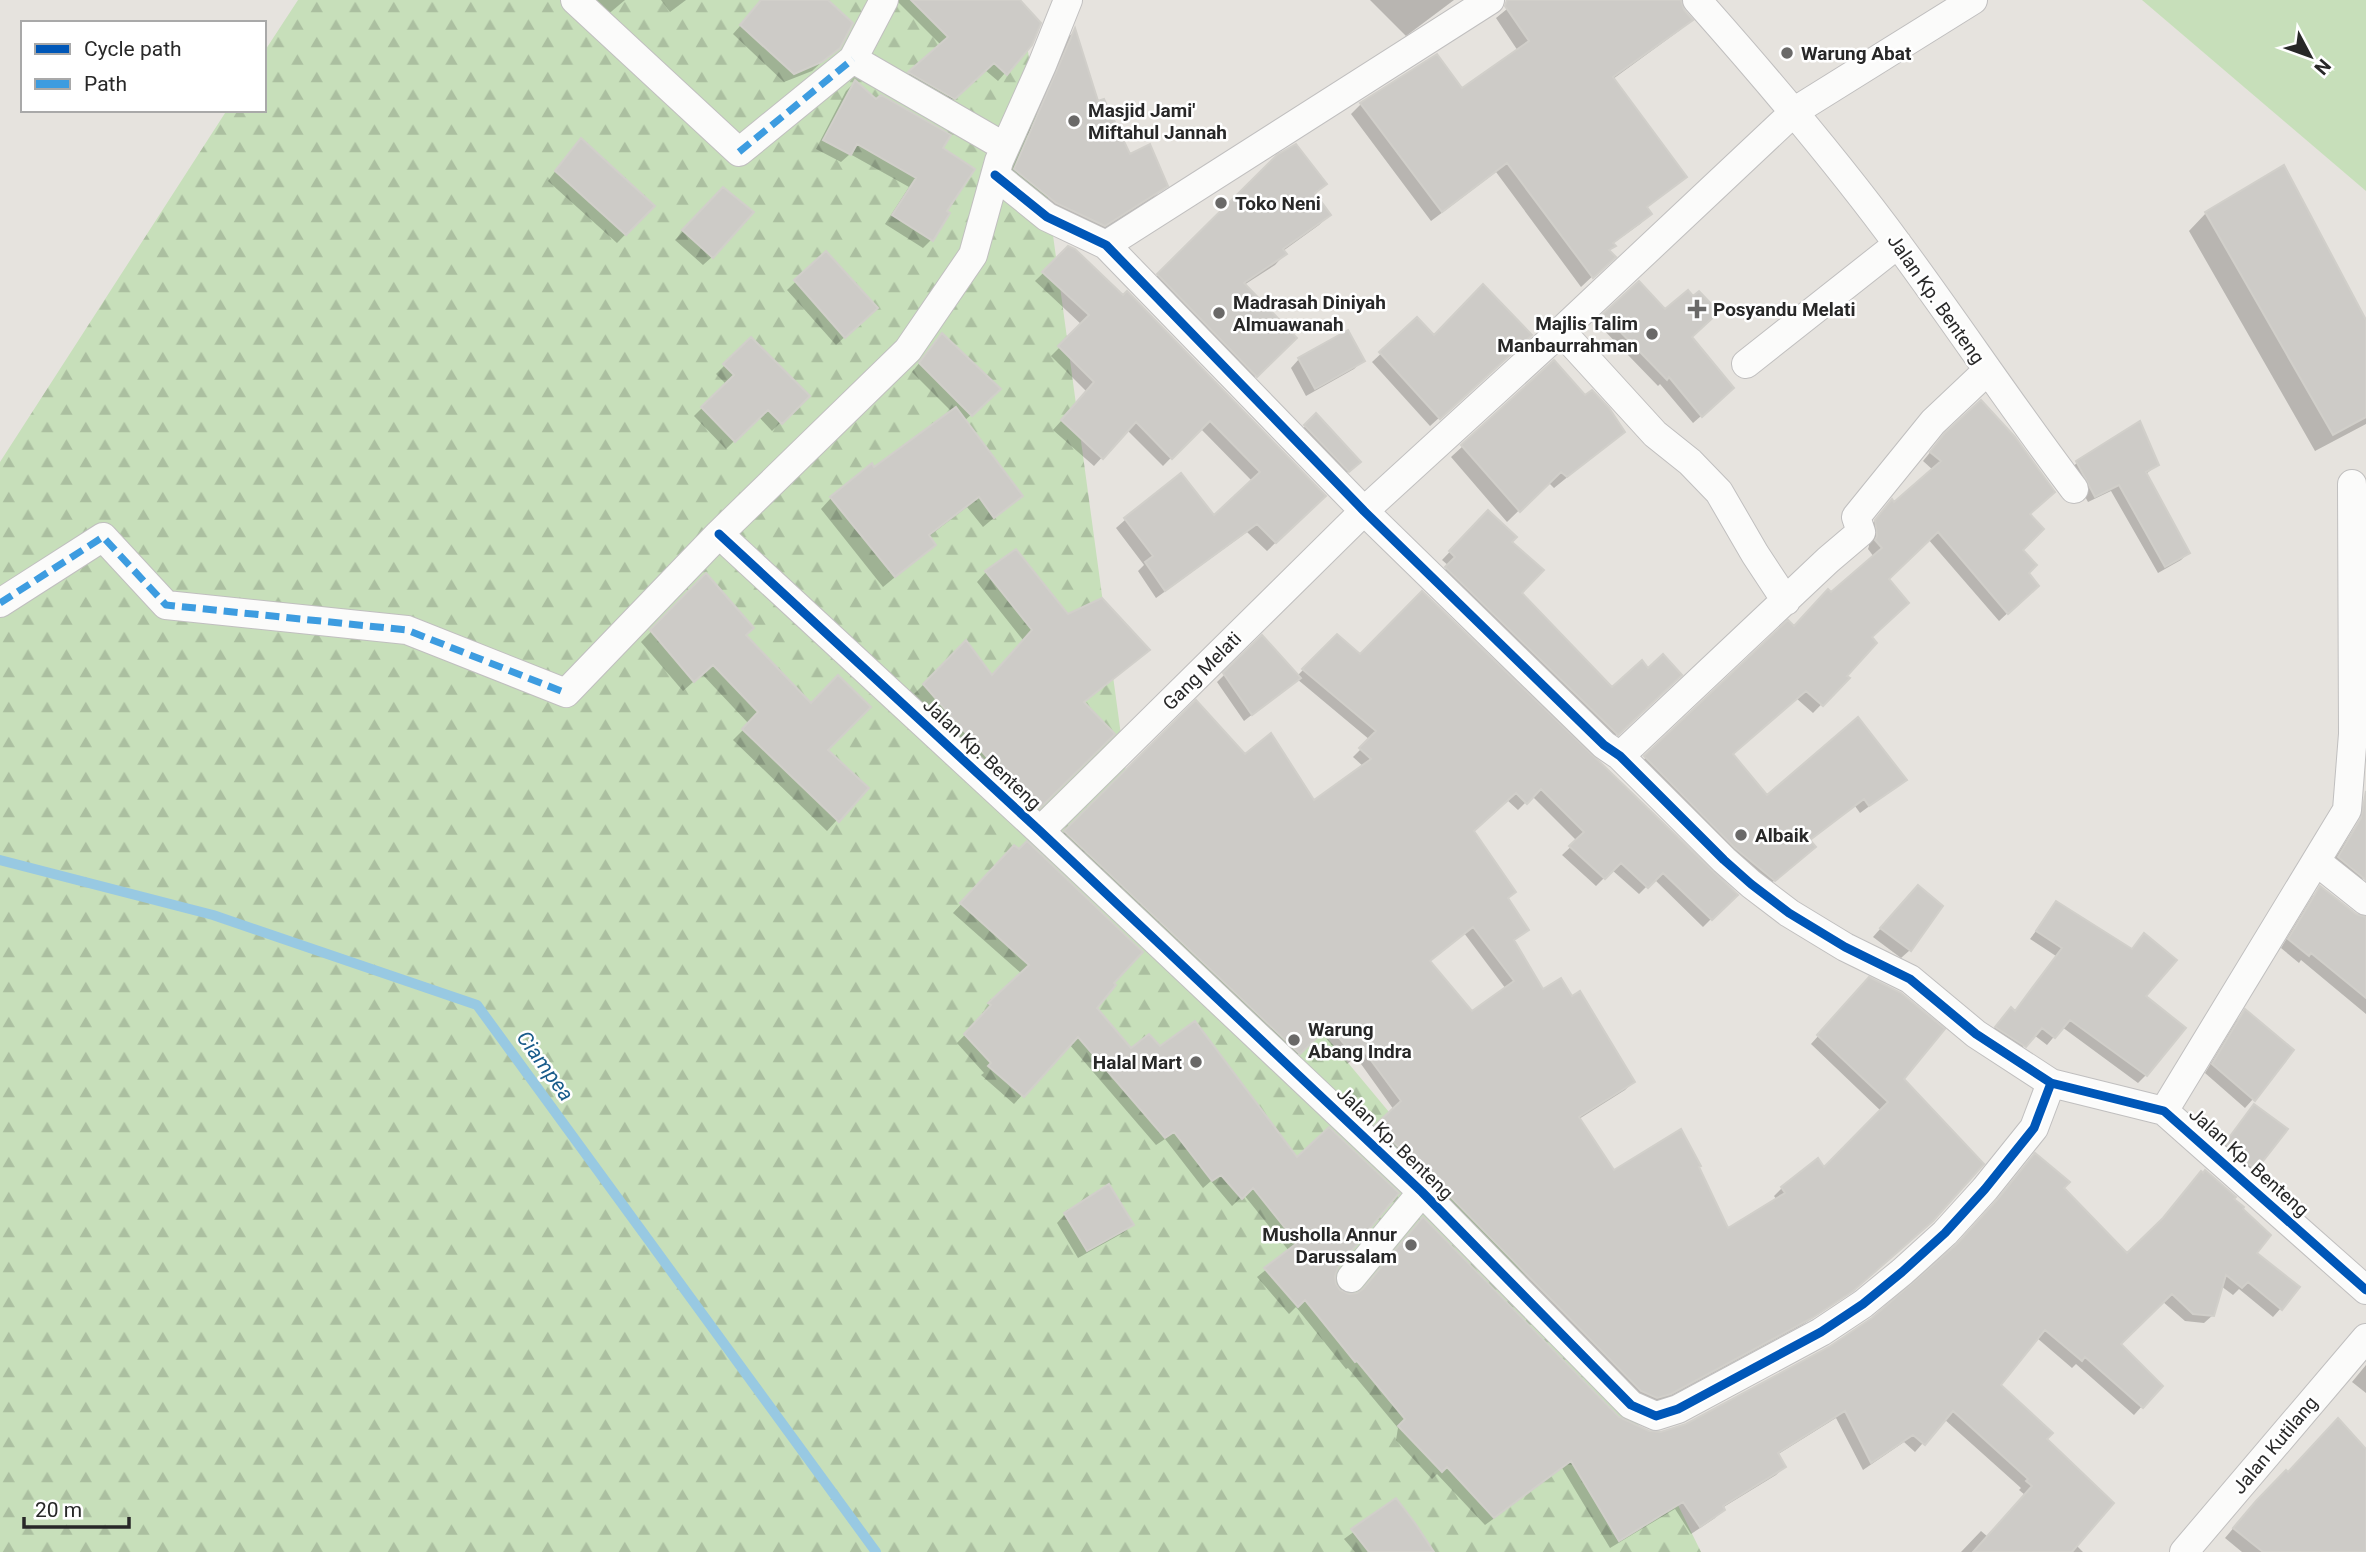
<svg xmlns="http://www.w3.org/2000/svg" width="2366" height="1552" viewBox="0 0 2366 1552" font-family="Roboto,sans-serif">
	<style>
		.grass { fill: #c7dfba }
		.forest { fill: url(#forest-firs) }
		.shadow { fill: #0003; fill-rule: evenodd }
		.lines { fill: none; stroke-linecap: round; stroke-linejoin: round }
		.stream { stroke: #98c9e2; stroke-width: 10 }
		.building { fill: #cdcbc7; stroke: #d1cfca; stroke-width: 2; fill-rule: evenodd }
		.minor-casing { stroke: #c0bfbf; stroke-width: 30 }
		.minor { stroke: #fbfbfa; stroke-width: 28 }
		.quiet { stroke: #3d9ce0; stroke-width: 7; stroke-dasharray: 14 7; stroke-linecap: butt }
		.cycleway-casing { stroke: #fff; stroke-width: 13 }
		.cycleway { stroke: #0057b8; stroke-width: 9 }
		.poi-dot { fill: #6a6968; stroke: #fff; stroke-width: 2.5 }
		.labels { text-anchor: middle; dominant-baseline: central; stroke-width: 5; stroke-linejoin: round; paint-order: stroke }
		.poi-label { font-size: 19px; font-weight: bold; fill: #282828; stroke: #fff; text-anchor: start }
		.street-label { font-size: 19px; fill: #282828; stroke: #fff }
		.water-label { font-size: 21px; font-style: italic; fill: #195c8b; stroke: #fff }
	</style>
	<defs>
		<pattern id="forest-firs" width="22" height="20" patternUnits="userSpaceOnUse" patternTransform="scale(1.75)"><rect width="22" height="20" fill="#c7dfba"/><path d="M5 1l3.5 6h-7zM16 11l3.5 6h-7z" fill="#abbfa0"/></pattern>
	</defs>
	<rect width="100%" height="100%" fill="#e6e3de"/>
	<path class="grass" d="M 2142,0 L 2366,0 L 2366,191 Z"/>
	<path class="forest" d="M 298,0 L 1021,0 L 1130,801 L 1623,1393 L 1701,1552 L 0,1552 L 0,462 L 227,110 L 264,110 L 264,52 Z"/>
	<path class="shadow" d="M 575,0 L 625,0 L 599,22 Z
		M 661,0 L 686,0 L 670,12 Z
		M 763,0 L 826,0 L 838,47 L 812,71 L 784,82 L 733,34 Z
		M 1019,0 L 1005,73 L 998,81 L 985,70 L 946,105 L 902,80 L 941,45 L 896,0 Z
		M 1370,0 L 1454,0 L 1406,36 Z
		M 1518,0 L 1679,0 L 1683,11 L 1690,20 L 1680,30 L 1613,79 L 1685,177 L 1646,208 L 1650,214 L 1640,224 L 1612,244 L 1608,251 L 1613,257 L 1581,287 L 1496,172 L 1431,221 L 1351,114 L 1361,104 L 1462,90 L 1518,51 L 1496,18 Z
		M 1074,32 L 1097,104 L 1129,157 L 1166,185 L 1153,198 L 1091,238 L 1002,183 L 1062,43 Z
		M 855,82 L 876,101 L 941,148 L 944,211 L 931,240 L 923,248 L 885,224 L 909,187 L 850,154 L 841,162 L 816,149 L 846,91 Z
		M 572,149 L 653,206 L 617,243 L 548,181 Z
		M 1278,157 L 1314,194 L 1329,215 L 1319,225 L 1283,251 L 1285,254 L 1275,265 L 1244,285 L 1294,338 L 1245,386 L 1148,285 Z
		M 723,189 L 712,257 L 703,265 L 675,240 Z
		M 2206,213 L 2366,323 L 2366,424 L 2315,451 L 2189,231 Z
		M 1069,248 L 1324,496 L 1267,551 L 1247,532 L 1156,598 L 1138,571 L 1144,565 L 1116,528 L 1125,520 L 1181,476 L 1213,517 L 1252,481 L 1200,428 L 1163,466 L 1127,430 L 1094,466 L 1053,430 L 1087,392 L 1051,356 L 1082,325 L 1035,281 Z
		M 826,253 L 867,316 L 836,345 L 787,290 Z
		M 1638,283 L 1690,337 L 1724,396 L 1693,423 L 1660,384 L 1658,386 L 1597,323 Z
		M 1417,320 L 1434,338 L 1522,343 L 1430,426 L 1372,362 Z
		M 942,335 L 990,398 L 964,421 L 1020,496 L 983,527 L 967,507 L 928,537 L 934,545 L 883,587 L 821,509 L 831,498 L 952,412 L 912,372 Z
		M 751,339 L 807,396 L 772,431 L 759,417 L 726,449 L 694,416 L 726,384 L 716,374 Z
		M 1299,359 L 1363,360 L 1354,369 L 1306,396 L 1291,368 Z
		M 1585,398 L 1623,432 L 1554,488 L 1548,482 L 1507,522 L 1451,457 L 1463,446 Z
		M 1316,415 L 1350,470 L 1340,479 L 1297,435 Z
		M 2139,423 L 2157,465 L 2146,474 L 2188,553 L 2181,560 L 2158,573 L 2111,491 L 2088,502 L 2070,469 L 2077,463 Z
		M 1937,444 L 2028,515 L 2020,550 L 2027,572 L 2028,594 L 1999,621 L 1928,539 L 1887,579 L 1870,637 L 1845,676 L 1847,678 L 1813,713 L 1796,698 L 1732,754 L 1767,797 L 1905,780 L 1860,813 L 1855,806 L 1809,841 L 1806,855 L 1765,888 L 1637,766 L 1788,623 L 1794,628 L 1874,557 L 1868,549 L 1869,546 L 1867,530 L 1884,510 L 1894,504 L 1933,470 L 1923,461 Z
		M 1488,512 L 1510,542 L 1520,593 L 1612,689 L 1648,671 L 1680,675 L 1609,741 L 1439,576 L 1449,566 L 1442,560 Z
		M 986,572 L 1067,616 L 1083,703 L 1112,734 L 1029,816 L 990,780 L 914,694 L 966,642 L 992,677 L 1023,640 L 977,582 Z
		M 706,576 L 743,636 L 811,705 L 825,750 L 866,788 L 827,831 L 733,740 L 749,724 L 702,674 L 683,691 L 641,642 Z
		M 1337,636 L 1360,656 L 1735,895 L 1703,927 L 1654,879 L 1639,894 L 1612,870 L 1596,886 L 1562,855 L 1577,841 L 1532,796 L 1518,810 L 1507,800 L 1472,831 L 1507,899 L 1526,930 L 1513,942 L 1542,992 L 1633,1082 L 1625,1090 L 1579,1119 L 1614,1172 L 1697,1167 L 1728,1231 L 1777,1200 L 1774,1196 L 1782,1188 L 1824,1169 L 1881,1111 L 1811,1044 L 1861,988 L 1902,1079 L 1923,1229 L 1843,1298 L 1802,1325 L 1662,1401 L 1648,1405 L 1368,1134 L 1394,1110 L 1356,1057 L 1347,1064 L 1321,1032 L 1291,1061 L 1057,840 L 1196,703 L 1245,756 L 1314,803 L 1364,767 L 1353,757 L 1370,740 L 1297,679 L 1244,721 L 1217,682 L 1262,638 L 1297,676 ZM 1464,933 L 1506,989 L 1471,1013 L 1429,962 Z
		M 2361,821 L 2366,825 L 2366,875 L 2355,886 L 2330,866 L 2353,830 Z
		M 1014,847 L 1111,983 L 1095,1008 L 1130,1051 L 1337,1267 L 1333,1276 L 1339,1292 L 1649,1433 L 1661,1434 L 1687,1425 L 1830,1348 L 2062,1188 L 2127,1256 L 2156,1227 L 2201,1173 L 2232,1199 L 2281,1308 L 2273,1317 L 2239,1289 L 2233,1295 L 2221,1286 L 2213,1315 L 2204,1323 L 2185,1321 L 2162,1301 L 2119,1344 L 2160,1386 L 2134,1415 L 2076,1364 L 2072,1368 L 2037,1338 L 1998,1385 L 2045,1439 L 2076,1545 L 2083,1552 L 1961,1552 L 1981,1531 L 1988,1537 L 2025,1495 L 2019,1490 L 2021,1488 L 1944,1419 L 1915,1452 L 1904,1442 L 1863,1470 L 1836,1418 L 1777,1455 L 1784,1467 L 1776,1475 L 1722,1508 L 1715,1518 L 1691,1534 L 1675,1509 L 1610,1548 L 1562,1468 L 1485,1525 L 1437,1474 L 1432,1479 L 1396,1440 L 1398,1428 L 1348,1368 L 1346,1369 L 1296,1307 L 1289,1314 L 1257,1277 L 1289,1251 L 1244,1195 L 1232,1206 L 1211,1181 L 1203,1188 L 1165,1139 L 1156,1145 L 1069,1044 L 1014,1104 L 981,1075 L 984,1073 L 957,1043 L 984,1015 L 982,1013 L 1022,974 L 953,913 Z
		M 2320,888 L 2355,916 L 2366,918 L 2366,1014 L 2301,960 L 2299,963 L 2281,948 L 2312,897 Z
		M 1910,895 L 1910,950 L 1901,958 L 1873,937 Z
		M 2057,903 L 2131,951 L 2144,935 L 2146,1075 L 2138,1083 L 2062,1027 L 2047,1045 L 2034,1035 L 2017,1053 L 1989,1035 L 2003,1017 L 2014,1012 L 2056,956 L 2030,939 Z
		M 2246,1011 L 2253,1099 L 2245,1108 L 2205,1073 L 2237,1020 Z
		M 2254,1106 L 2285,1129 L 2246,1177 L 2218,1152 Z
		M 1065,1214 L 1132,1225 L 1123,1233 L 1078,1258 L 1057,1223 Z
		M 2366,1365 L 2366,1393 L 2352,1382 Z
		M 2366,1452 L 2366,1552 L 2242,1552 L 2225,1538 L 2247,1512 Z
		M 1396,1501 L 1431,1552 L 1355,1552 L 1344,1539 Z"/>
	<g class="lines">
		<path class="stream" d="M 0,860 L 213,915 L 477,1005 L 876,1552"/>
	</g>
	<path class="building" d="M 761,0 L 828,0 L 853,23 L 840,48 L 822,62 L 794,74 L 740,25 Z
		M 911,0 L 1020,0 L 1041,23 L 1032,45 L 1007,75 L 994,63 L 955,99 L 908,72 L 948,37 Z
		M 1507,0 L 1681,0 L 1684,10 L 1693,20 L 1613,77 L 1687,177 L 1647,207 L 1652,214 L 1613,243 L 1616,246 L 1609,250 L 1616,257 L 1593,278 L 1507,163 L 1442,212 L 1360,103 L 1437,54 L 1462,88 L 1529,41 L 1505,6 Z
		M 1075,28 L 1098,101 L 1104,99 L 1130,154 L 1150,144 L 1168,186 L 1105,226 L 1056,203 L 1014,169 Z
		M 855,80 L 876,99 L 881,95 L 951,135 L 943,148 L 975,169 L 947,211 L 950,213 L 933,241 L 892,215 L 916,178 L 857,144 L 851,155 L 823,140 Z
		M 581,138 L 655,206 L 626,235 L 555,171 Z
		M 1296,144 L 1327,184 L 1315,193 L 1331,215 L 1283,249 L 1287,254 L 1244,283 L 1297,338 L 1257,377 L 1157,274 L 1277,155 Z
		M 2284,165 L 2366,320 L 2366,417 L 2333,435 L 2205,212 Z
		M 723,187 L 754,212 L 713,258 L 682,230 Z
		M 1068,246 L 1075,249 L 1123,295 L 1127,291 L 1326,496 L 1276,543 L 1257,524 L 1165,591 L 1145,562 L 1153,556 L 1124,518 L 1181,473 L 1214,515 L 1260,472 L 1210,421 L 1172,459 L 1136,422 L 1103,459 L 1061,420 L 1094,382 L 1058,346 L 1089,315 L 1042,272 Z
		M 826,251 L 878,308 L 845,338 L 794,280 Z
		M 1639,281 L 1665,309 L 1688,290 L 1693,296 L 1699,291 L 1719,312 L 1692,337 L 1734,388 L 1702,417 L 1669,377 L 1667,380 L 1603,314 Z
		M 1483,284 L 1532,335 L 1440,419 L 1379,352 L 1417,317 L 1434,335 Z
		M 1348,330 L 1365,361 L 1315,389 L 1298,358 Z
		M 942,333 L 1001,389 L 972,416 L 919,363 Z
		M 751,337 L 810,396 L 782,424 L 768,410 L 735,442 L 701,407 L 734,375 L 723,364 Z
		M 1554,360 L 1585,395 L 1592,390 L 1609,408 L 1625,432 L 1567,477 L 1561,472 L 1520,512 L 1461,445 Z
		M 1981,400 L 2015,437 L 2055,492 L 2030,514 L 2044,529 L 2023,550 L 2037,565 L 2029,573 L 2039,586 L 2008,614 L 1938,532 L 1889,579 L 1909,603 L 1872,637 L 1877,643 L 1847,676 L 1850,678 L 1823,706 L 1806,691 L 1733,754 L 1767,795 L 1858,717 L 1907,780 L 1869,806 L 1864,799 L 1810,840 L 1816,847 L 1775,881 L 1735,848 L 1644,756 L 1788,620 L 1794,626 L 1828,589 L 1831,592 L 1882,548 L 1875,540 L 1877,536 L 1875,520 L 1892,499 L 1894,502 L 1941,461 L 1930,452 L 1945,433 Z
		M 956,407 L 1023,496 L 994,518 L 979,497 L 929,535 L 936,545 L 895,577 L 830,497 L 872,463 L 874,467 Z
		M 1316,413 L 1361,462 L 1349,472 L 1304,425 Z
		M 2140,421 L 2159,465 L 2146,472 L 2190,553 L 2165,567 L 2119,485 L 2095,497 L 2076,461 Z
		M 1488,510 L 1517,537 L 1512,542 L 1544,570 L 1522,593 L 1612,687 L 1642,660 L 1648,668 L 1663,654 L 1682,675 L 1618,735 L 1445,567 L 1455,557 L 1449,551 Z
		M 1016,549 L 1068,614 L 1102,598 L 1150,650 L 1084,702 L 1115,734 L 1040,808 L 999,771 L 923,684 L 966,640 L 992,675 L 1032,630 L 985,571 Z
		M 706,573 L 754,628 L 746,635 L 811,703 L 838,675 L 871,707 L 828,750 L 869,788 L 839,822 L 742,729 L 758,712 L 713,665 L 694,682 L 650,630 Z
		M 1422,591 L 1738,895 L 1712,920 L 1663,873 L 1648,888 L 1621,863 L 1605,879 L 1569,846 L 1584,832 L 1541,789 L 1527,804 L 1516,793 L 1474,831 L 1516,892 L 1508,898 L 1529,930 L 1514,940 L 1543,989 L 1561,978 L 1572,996 L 1580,991 L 1635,1082 L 1579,1117 L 1614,1170 L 1681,1129 L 1701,1166 L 1699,1167 L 1728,1228 L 1785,1193 L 1781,1187 L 1818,1158 L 1824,1167 L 1888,1102 L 1817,1035 L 1869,977 L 1901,993 L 1945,1029 L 1904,1079 L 1984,1164 L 1933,1221 L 1853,1291 L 1812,1318 L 1671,1394 L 1657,1398 L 1641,1391 L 1434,1180 L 1375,1125 L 1401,1101 L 1364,1051 L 1355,1057 L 1329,1026 L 1300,1054 L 1064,831 L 1196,700 L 1245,754 L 1271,733 L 1314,800 L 1371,759 L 1359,748 L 1376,731 L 1302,669 L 1337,634 L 1360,654 ZM 1473,927 L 1514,981 L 1472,1011 L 1430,961 Z
		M 1262,635 L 1301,678 L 1252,715 L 1223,673 Z
		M 2366,791 L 2366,880 L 2338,857 L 2361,818 Z
		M 1027,841 L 1143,952 L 1114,983 L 1116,985 L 1097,1008 L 1131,1048 L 1149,1034 L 1160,1046 L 1195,1021 L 1297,1157 L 1329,1127 L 1399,1193 L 1338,1267 L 1335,1276 L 1336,1284 L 1340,1290 L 1349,1294 L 1357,1293 L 1363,1289 L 1423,1217 L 1619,1417 L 1649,1431 L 1661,1432 L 1686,1424 L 1829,1347 L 1872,1318 L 1957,1244 L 1997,1200 L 2035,1153 L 2070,1182 L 2064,1188 L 2127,1253 L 2163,1218 L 2201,1171 L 2203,1173 L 2205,1170 L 2236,1197 L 2234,1199 L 2244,1207 L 2243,1209 L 2271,1235 L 2257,1253 L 2300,1287 L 2282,1310 L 2248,1282 L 2242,1288 L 2226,1275 L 2214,1316 L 2193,1314 L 2172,1294 L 2121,1344 L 2163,1386 L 2143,1408 L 2085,1357 L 2082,1361 L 2045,1330 L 2001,1385 L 2053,1433 L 2047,1439 L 2114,1503 L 2072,1552 L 1973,1552 L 2032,1486 L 2026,1481 L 2028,1479 L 1953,1411 L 1925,1445 L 1913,1435 L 1871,1463 L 1845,1411 L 1778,1453 L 1786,1467 L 1723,1506 L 1725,1510 L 1700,1527 L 1683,1502 L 1619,1541 L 1571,1461 L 1494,1518 L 1447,1467 L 1442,1472 L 1398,1426 L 1405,1419 L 1357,1361 L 1355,1362 L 1305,1300 L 1298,1307 L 1264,1268 L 1297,1243 L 1253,1188 L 1242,1199 L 1221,1175 L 1212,1181 L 1174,1132 L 1165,1138 L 1078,1037 L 1024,1097 L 988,1066 L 991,1063 L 964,1034 L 991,1005 L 988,1003 L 1029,965 L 960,903 L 1014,845 L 1019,849 Z
		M 1918,885 L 1943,906 L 1911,951 L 1880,928 Z
		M 2320,886 L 2356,914 L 2366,917 L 2366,998 L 2311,953 L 2309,956 L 2288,939 Z
		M 2056,901 L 2132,949 L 2144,933 L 2177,960 L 2146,996 L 2186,1028 L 2147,1076 L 2070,1020 L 2055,1038 L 2042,1028 L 2026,1047 L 1995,1027 L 2011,1007 L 2015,1011 L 2062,948 L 2036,931 Z
		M 2245,1009 L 2294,1050 L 2255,1101 L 2212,1064 Z
		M 2254,1104 L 2288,1129 L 2256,1170 L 2225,1143 Z
		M 1109,1184 L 1134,1225 L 1087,1251 L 1064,1213 Z
		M 2338,1418 L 2366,1449 L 2366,1552 L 2263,1552 L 2233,1528 L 2256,1501 L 2286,1470 L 2288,1472 Z
		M 1396,1498 L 1415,1523 L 1434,1552 L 1369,1552 L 1351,1529 Z"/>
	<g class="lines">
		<g class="minor-casing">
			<path id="minor" d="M 575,0 L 739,152 L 853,59 L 884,0
				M 1697,0 C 1768,80 1837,161 1900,247 C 1959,327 2014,410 2074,489
				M 853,59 L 1005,147
				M 995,175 L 1047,217 L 1106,245 L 1364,511 L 1604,745 L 1620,756 L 1724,860 L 1751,884 L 1789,913 L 1845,947 L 1910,979 L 1976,1034 L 2051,1083 L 2164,1111 L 2366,1290
				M 1106,245 L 1490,0
				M 1561,331 L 1655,434 L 1690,462 L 1719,492 L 1755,554 L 1786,601
				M 1746,364 L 1898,244
				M 719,534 L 1040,831 L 1422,1192 L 1631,1405 L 1656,1416 L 1678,1409 L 1821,1332 L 1863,1304 L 1902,1272 L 1945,1233 L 1985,1189 L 2034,1128 L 2051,1083
				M 0,603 L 103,537 L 166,605 L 407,630 L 566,693 L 719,534 L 908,350 L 973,255 L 999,161 L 1042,65 L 1068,0
				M 1620,756 L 1828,560 L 1861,532 L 1856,517 L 1933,422 L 1987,371
				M 1040,831 L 1364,511 L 1561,331 L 1795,111 L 1973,0
				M 2317,862 L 2366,901
				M 2164,1111 L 2347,810 L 2353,734 L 2352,484
				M 1351,1278 L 1422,1192
				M 2184,1552 L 2366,1338"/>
		</g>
		<use href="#minor" class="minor"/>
		<path class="quiet" d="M 739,152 L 853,59
			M 0,603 L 103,537 L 166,605 L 407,630 L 566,693"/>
		<g class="cycleway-casing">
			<path id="cycleway" d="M 995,175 L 1047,217 L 1106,245 L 1364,511 L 1604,745 L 1620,756 L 1724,860 L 1751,884 L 1789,913 L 1845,947 L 1910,979 L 1976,1034 L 2051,1083 L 2164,1111 L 2366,1290
				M 719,534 L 1040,831 L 1422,1192 L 1631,1405 L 1656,1416 L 1678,1409 L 1821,1332 L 1863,1304 L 1902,1272 L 1945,1233 L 1985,1189 L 2034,1128 L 2051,1083"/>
		</g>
		<use href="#cycleway" class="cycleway"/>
	</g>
	<g class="poi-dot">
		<circle cx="1787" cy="53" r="7"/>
		<circle cx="1074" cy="121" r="7"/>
		<circle cx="1221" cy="203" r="7"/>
		<path d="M1693.5 298.5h7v7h7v7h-7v7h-7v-7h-7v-7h7z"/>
		<circle cx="1219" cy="313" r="7"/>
		<circle cx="1652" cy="334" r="7"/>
		<circle cx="1741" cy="835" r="7"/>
		<circle cx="1294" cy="1040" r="7"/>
		<circle cx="1196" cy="1062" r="7"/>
		<circle cx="1411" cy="1245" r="7"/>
	</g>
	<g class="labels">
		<g class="poi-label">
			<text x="1801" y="53">Warung Abat</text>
			<text x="1088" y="110">Masjid Jami'<tspan x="1088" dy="22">Miftahul Jannah</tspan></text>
			<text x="1235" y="203">Toko Neni</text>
			<text x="1233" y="302">Madrasah Diniyah<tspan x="1233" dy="22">Almuawanah</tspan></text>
			<text x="1713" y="309">Posyandu Melati</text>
			<text x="1638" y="323" text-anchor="end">Majlis Talim<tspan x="1638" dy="22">Manbaurrahman</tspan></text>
			<text x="1755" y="835">Albaik</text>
			<text x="1308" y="1029">Warung<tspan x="1308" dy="22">Abang Indra</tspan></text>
			<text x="1182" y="1062" text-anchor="end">Halal Mart</text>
			<text x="1397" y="1234" text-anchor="end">Musholla Annur<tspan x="1397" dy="22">Darussalam</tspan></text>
		</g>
		<g class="street-label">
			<text transform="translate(1936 299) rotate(55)">Jalan Kp. Benteng</text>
			<text transform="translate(1202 671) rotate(-45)">Gang Melati</text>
			<text transform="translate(982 754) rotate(43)">Jalan Kp. Benteng</text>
			<text transform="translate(1395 1143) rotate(44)">Jalan Kp. Benteng</text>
			<text transform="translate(2249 1162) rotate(42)">Jalan Kp. Benteng</text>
			<text transform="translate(2275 1445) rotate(-50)">Jalan Kutilang</text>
		</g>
		<g class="water-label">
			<text transform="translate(545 1066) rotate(54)">Ciampea</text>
		</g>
	</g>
	<rect x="21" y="21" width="245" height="91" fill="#ffffff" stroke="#a9a9a9" stroke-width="2"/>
	<rect x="35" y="44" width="35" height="10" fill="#0057b8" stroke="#a9a9a9" stroke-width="2"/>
	<text x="84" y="56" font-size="21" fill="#282828">Cycle path</text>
	<rect x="35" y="79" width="35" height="10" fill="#3d9ce0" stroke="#a9a9a9" stroke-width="2"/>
	<text x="84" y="91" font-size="21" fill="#282828">Path</text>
	<g transform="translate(2310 56) rotate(131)" stroke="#ffffff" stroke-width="5" paint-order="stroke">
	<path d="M0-5L12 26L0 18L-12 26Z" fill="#282828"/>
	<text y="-10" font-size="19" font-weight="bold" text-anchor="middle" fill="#282828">N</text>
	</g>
	<path d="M24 1517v10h105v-10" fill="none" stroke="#282828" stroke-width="3.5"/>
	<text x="35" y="1517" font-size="21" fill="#282828" stroke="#ffffff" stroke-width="5" paint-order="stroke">20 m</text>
</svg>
